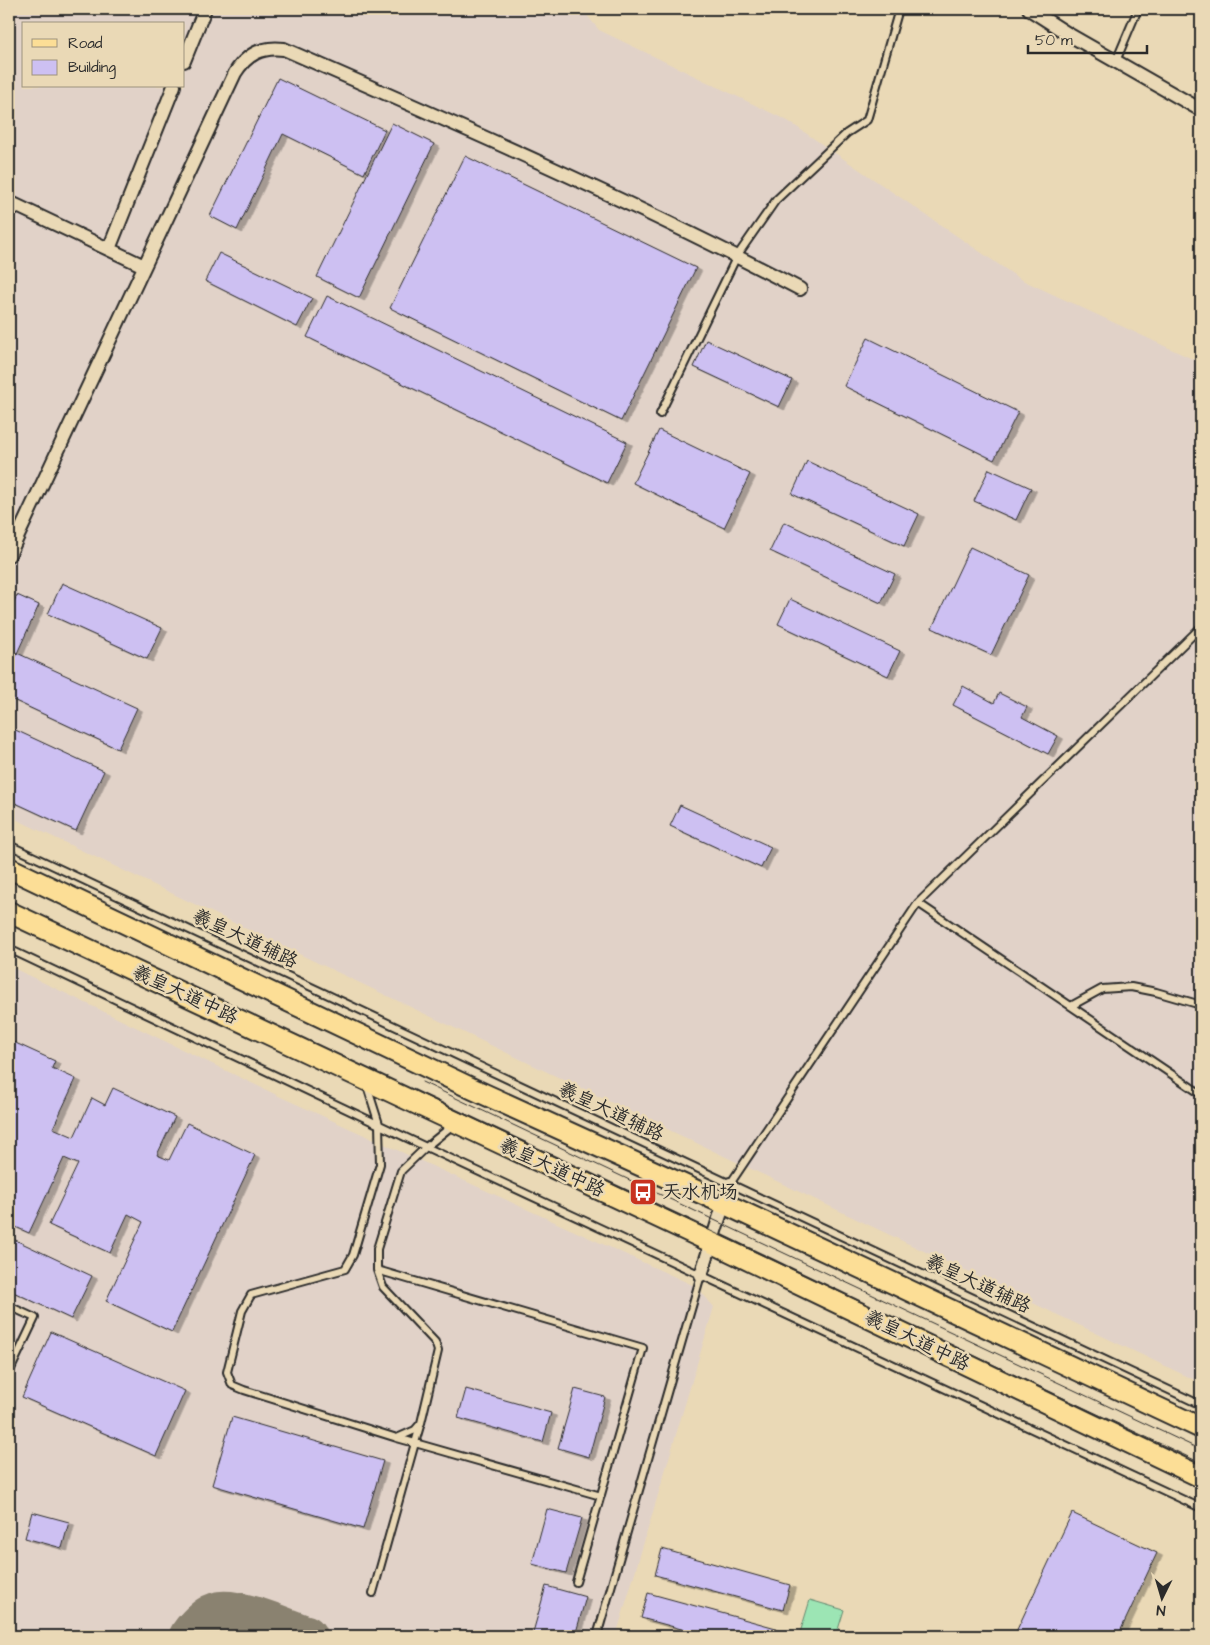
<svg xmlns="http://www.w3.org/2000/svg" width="1210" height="1645" viewBox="0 0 1210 1645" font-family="'Architects Daughter','LXGW WenKai TC',sans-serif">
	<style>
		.built { fill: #e1d2c8; fill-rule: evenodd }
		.green { fill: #9ce5b4; stroke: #648870 }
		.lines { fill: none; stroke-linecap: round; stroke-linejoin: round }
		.taxiway { stroke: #8a8270; stroke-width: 42 }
		.building { fill: #cdc0f2; stroke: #2b2b2b; filter: url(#shadow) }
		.lane-casing { stroke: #2b2b2b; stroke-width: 10 }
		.street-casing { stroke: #2b2b2b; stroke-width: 16 }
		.primary-casing { stroke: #2b2b2b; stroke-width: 24 }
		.lane { stroke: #ead9b6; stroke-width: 6 }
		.street { stroke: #ead9b6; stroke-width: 12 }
		.primary { stroke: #fcde96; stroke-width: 20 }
		.tram { stroke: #2b2b2b; stroke-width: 1 }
		.labels { text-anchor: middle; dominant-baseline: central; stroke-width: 5; stroke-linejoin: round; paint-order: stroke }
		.street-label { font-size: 19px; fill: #2b2b2b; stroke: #ead9b6 }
		.poi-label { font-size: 19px; fill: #2b2b2b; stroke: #ead9b6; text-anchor: start }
	</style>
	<defs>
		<filter id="shadow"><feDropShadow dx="5.5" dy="3" stdDeviation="0" flood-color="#0004"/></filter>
	</defs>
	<rect width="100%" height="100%" fill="#ead9b6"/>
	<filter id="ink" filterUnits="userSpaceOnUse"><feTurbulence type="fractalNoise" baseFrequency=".02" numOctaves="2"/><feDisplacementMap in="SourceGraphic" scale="10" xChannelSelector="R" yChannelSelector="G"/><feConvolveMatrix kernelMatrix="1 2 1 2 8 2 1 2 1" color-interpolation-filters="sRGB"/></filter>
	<g filter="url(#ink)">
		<path class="built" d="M 18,9 L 582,9 L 599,30 L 788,121 L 1020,279 L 1201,363 L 1201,1383 L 9,816 L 9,32 ZM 24,24 L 184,24 L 184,86 L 24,86 Z
			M 9,966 L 283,1098 L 697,1287 L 714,1307 L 616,1636 L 9,1636 Z"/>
		<path class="green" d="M 810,1600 L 844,1610 L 836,1636 L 799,1636 Z"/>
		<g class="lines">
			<path class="taxiway" d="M 190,1636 C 197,1626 207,1615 220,1612 C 241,1609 285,1629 306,1636"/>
		</g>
		<path class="building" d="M 278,78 L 385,130 L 364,174 L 283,134 L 237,230 L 210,216 Z
			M 392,123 L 434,144 L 359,298 L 317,277 Z
			M 465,156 L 696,268 L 621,421 L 390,308 Z
			M 219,253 L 312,298 L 297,327 L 205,281 Z
			M 327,296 L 627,442 L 607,483 L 307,337 Z
			M 868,338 L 1018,412 L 994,460 L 844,386 Z
			M 706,340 L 792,380 L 779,407 L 694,367 Z
			M 659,430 L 750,474 L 724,528 L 633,483 Z
			M 807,461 L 919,514 L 904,546 L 792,494 Z
			M 989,469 L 1031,488 L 1016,520 L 974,501 Z
			M 784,522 L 895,574 L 881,603 L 770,551 Z
			M 970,547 L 1029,575 L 991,655 L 932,628 Z
			M 62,583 L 162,628 L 147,659 L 48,614 Z
			M 17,595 L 39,605 L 9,671 L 9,612 Z
			M 790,599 L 900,651 L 888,676 L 778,624 Z
			M 17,653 L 137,708 L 118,749 L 9,698 L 9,671 Z
			M 963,686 L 994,703 L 999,693 L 1027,707 L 1022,717 L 1058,736 L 1048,754 L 953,705 Z
			M 9,727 L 104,771 L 76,831 L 9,800 Z
			M 680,805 L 771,847 L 761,868 L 670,826 Z
			M 9,1040 L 55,1061 L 52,1068 L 76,1079 L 53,1128 L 74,1137 L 92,1098 L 105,1105 L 113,1088 L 175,1117 L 157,1155 L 169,1160 L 187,1123 L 255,1155 L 172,1332 L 106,1301 L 143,1222 L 128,1214 L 110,1253 L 49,1225 L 78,1164 L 64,1158 L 29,1233 L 9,1224 Z
			M 9,1237 L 92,1276 L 71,1319 L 9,1290 Z
			M 51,1332 L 185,1391 L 156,1456 L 22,1397 Z
			M 466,1389 L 551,1413 L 543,1442 L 458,1418 Z
			M 575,1389 L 605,1397 L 589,1457 L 558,1448 Z
			M 232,1417 L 383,1461 L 363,1529 L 212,1485 Z
			M 547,1509 L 582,1518 L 566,1573 L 532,1564 Z
			M 32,1512 L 69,1522 L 62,1548 L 25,1538 Z
			M 1072,1513 L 1157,1553 L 1118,1636 L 1014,1636 Z
			M 662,1549 L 790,1585 L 783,1610 L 655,1575 Z
			M 546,1586 L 586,1597 L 575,1636 L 532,1636 Z
			M 648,1593 L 776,1628 L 774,1636 L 707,1636 L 641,1618 Z"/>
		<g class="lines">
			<g class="lane-casing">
				<path id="lane" d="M 1116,61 L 1138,9
					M 660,414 L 737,256 L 776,200 L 847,133 L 867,120 L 899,9
					M 9,845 L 1201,1405
					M 918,903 L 1201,1094
					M 9,949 L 426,1147 L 1201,1508
					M 1071,1006 L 1102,989 L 1131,987 L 1156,992 L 1201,1005
					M 367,1086 L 379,1124 L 380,1164 L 353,1255 L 345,1269 L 251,1295 L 242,1311 L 227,1372 L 232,1385 L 244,1390 L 397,1438 L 415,1430 L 421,1423 L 438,1351 L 435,1342 L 383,1287 L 377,1270 L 377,1249 L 401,1171 L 426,1147 L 453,1125
					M 730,1184 L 918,903 L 1201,627
					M 377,1270 L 643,1348 L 576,1582
					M 9,1306 L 35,1318 L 9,1373
					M 397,1438 L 415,1443 L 420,1426
					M 373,1593 L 415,1443 L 601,1496
					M 597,1636 L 701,1275"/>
			</g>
			<g class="street-casing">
				<path id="street" d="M 1029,9 L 1068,34 L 1201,110
					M 184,61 L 205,9
					M 9,202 L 144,266
					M 109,249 L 174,86
					M 9,555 L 235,73 C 247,54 262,46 284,49 C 458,125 632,201 800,289
					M 701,1275 L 730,1184"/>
			</g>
			<g class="primary-casing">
				<path id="primary" d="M 9,868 L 473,1089 L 723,1203 L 1201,1428
					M 9,912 L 711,1242 L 1201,1477"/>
			</g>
			<use href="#lane" class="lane"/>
			<use href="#street" class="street"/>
			<use href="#primary" class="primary"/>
			<path class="tram" d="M 422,1082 L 1201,1450
				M 417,1092 L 1201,1463"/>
		</g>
	</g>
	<defs>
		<g id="bus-square" transform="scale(1.4375)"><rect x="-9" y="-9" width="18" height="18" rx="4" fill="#c8321e" stroke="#ead9b6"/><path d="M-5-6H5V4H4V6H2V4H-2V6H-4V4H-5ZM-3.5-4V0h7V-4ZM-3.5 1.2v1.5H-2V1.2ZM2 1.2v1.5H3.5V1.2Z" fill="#fff"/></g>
	</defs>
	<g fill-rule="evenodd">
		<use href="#bus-square" x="643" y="1192"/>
	</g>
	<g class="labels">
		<g class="street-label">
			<text transform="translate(245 939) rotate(25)">羲皇大道辅路</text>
			<text transform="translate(185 995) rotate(25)">羲皇大道中路</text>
			<text transform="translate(611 1112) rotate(25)">羲皇大道辅路</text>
			<text transform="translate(552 1168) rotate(25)">羲皇大道中路</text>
			<text transform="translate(978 1284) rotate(25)">羲皇大道辅路</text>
			<text transform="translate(917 1341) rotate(26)">羲皇大道中路</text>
		</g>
		<g class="poi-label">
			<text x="662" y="1192">天水机场</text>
		</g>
	</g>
	<rect width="1210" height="1645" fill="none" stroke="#ead9b6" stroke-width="30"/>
	<rect x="15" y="15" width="1180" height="1615" fill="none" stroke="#2b2b2b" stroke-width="2" filter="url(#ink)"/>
	<rect x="22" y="22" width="162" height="65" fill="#ead9b6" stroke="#9e937e"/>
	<rect x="32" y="39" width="25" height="8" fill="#fcde96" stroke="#9e937e"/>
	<text x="68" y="48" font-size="15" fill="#2b2b2b">Road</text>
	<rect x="32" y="60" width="25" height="15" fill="#cdc0f2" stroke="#9e937e"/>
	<text x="68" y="72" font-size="15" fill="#2b2b2b">Building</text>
	<g transform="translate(1162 1598) rotate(185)" stroke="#ead9b6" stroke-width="4" paint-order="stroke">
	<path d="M0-4L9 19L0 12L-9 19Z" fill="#2b2b2b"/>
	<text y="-8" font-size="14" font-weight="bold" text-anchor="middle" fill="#2b2b2b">N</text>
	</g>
	<path d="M1028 45v8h119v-8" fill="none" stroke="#2b2b2b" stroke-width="2.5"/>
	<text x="1035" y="45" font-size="15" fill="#2b2b2b" stroke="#ead9b6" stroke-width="4" paint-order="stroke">50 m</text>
</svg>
